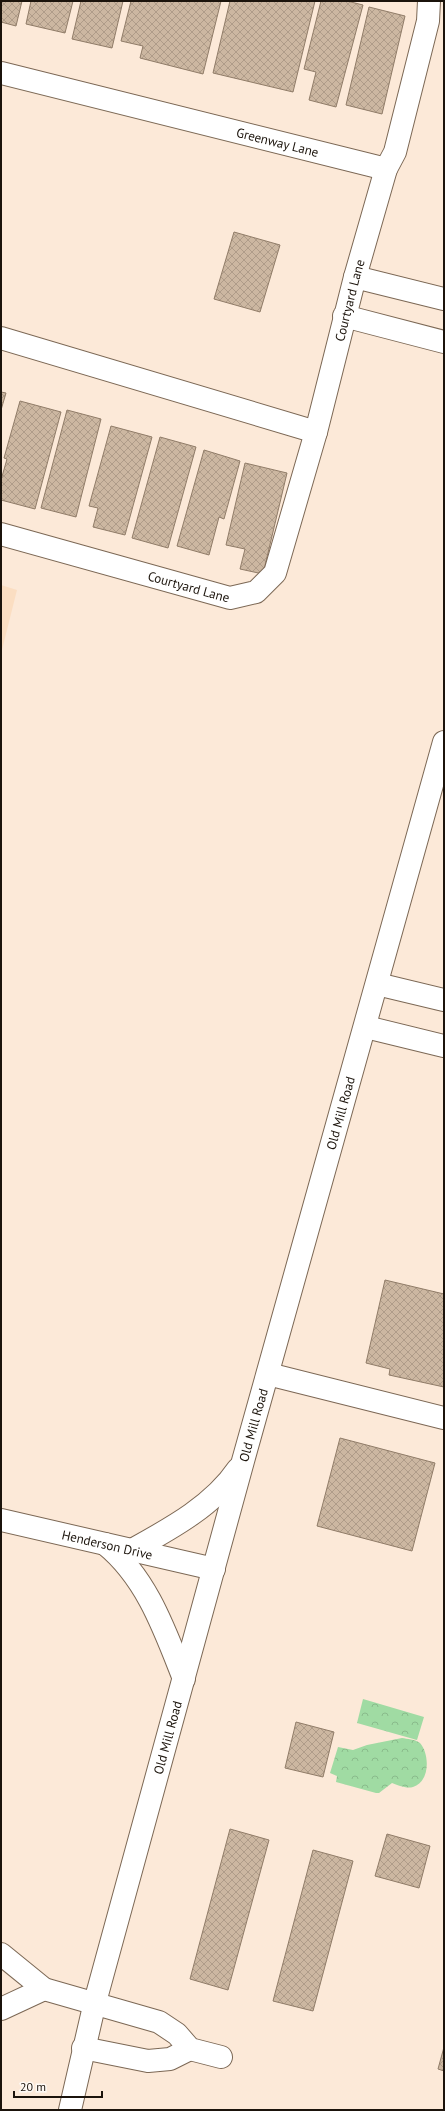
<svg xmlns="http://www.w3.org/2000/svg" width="445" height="2111" viewBox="0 0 445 2111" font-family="'PT Sans',sans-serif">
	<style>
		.built { fill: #fbdec2 }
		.park { fill: url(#park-crowns) }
		.building { fill: url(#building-cross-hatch); stroke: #907c68 }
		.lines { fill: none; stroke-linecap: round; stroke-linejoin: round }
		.minor-casing { stroke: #7c6855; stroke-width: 24 }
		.minor { stroke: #fff; stroke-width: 22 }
		.labels { text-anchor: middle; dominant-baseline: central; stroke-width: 4; stroke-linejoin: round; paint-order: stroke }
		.street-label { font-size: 13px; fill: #1b130b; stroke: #fef9f5 }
	</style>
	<defs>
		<pattern id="park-crowns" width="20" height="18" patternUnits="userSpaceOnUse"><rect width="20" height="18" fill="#a0dba3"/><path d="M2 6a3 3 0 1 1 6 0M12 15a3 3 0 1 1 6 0" fill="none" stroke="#89bb8b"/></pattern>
		<pattern id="building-cross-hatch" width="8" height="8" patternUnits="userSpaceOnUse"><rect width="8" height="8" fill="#ccb7a1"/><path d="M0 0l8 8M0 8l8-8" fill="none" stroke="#af9c89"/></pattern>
	</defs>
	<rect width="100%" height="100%" fill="#fce9d8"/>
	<path class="built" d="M 1,585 L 17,590 L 1,654 Z"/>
	<path class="park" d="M 363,1699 L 424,1717 L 417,1740 L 357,1723 Z
		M 402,1738 C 407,1739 415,1739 420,1743 C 430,1754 430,1782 413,1787 C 406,1789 398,1785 392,1783 L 379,1793 L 376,1793 L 336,1782 L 337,1776 L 330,1773 L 338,1747 L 353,1750 L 367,1745 Z"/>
	<path class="building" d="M 1,1 L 22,1 L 16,26 L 1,22 Z
		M 31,1 L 73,1 L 65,33 L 26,24 Z
		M 81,1 L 123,1 L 112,48 L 72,39 Z
		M 131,1 L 221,1 L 203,74 L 140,58 L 143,46 L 121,41 Z
		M 230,1 L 315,1 L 293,92 L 213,73 Z
		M 321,1 L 347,1 L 363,5 L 336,107 L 309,100 L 316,72 L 304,69 Z
		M 369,7 L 405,16 L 382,114 L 346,105 Z
		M 234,232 L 280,245 L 260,312 L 214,299 Z
		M 1,392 L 6,393 L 1,410 Z
		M 20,401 L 61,412 L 35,509 L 1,500 L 1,480 L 7,459 L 4,458 Z
		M 67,410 L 101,419 L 76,517 L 41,508 Z
		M 111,426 L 152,437 L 125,535 L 93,527 L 98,508 L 89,506 Z
		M 160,437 L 196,447 L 168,548 L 132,538 Z
		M 204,450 L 240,461 L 224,519 L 219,517 L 209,555 L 177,546 Z
		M 245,463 L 287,473 L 263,574 L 240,569 L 245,549 L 226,545 Z
		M 385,1280 L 444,1294 L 444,1387 L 389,1375 L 390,1369 L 366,1363 Z
		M 340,1438 L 435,1463 L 412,1551 L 317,1526 Z
		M 296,1722 L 334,1732 L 323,1777 L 285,1768 Z
		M 230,1829 L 269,1840 L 228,1990 L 190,1979 Z
		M 387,1834 L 430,1846 L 419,1888 L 375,1876 Z
		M 313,1850 L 353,1861 L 313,2011 L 273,2001 Z
		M 444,2047 L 444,2071 L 438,2069 Z"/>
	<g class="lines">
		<g class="minor-casing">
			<g id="minor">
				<path id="s1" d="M 1,73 L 386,169"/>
				<path d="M 355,277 L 444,299"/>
				<path d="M 344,316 L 444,342"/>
				<path d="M 1,338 L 316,432"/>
				<path id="s2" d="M 1,534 L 230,598 L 256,592 L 275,573 L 316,432 L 355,277 L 386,169 L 395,152 L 428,21 L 429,1"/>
				<path d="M 377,984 L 444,1000"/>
				<path d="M 366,1027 L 444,1046"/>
				<path d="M 268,1374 L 444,1418"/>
				<path id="s3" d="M 1,1520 L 214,1569"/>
				<path d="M 105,1544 C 147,1578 165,1631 184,1679"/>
				<path d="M 132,1550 C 170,1529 213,1506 238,1469"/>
				<path d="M 1,1954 L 44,1989 L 159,2022 L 177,2034 L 190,2049 L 221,2057"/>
				<path d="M 1,2009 L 44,1989"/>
				<path d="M 83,2048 L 148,2061 L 170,2059 L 190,2049"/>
				<path id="s4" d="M 70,2110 L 95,2002 L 243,1461 L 444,742"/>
			</g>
		</g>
		<use href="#minor" class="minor"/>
	</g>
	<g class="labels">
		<g class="street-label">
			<text stroke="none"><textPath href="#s1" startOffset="285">Greenway Lane</textPath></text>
			<text stroke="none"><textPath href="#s2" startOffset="574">Courtyard Lane</textPath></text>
			<text stroke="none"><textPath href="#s2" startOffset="195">Courtyard Lane</textPath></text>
			<text stroke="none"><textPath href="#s4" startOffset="1033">Old Mill Road</textPath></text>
			<text stroke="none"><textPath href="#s4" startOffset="709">Old Mill Road</textPath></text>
			<text stroke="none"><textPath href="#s3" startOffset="109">Henderson Drive</textPath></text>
			<text stroke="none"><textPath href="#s4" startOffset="385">Old Mill Road</textPath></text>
		</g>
	</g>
	<rect width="445" height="2111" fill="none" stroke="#1b130b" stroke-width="4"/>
	<path d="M14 2091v6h88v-6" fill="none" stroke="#1b130b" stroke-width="2"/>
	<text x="20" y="2091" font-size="12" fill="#1b130b" stroke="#fef9f5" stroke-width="3" paint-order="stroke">20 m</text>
</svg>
